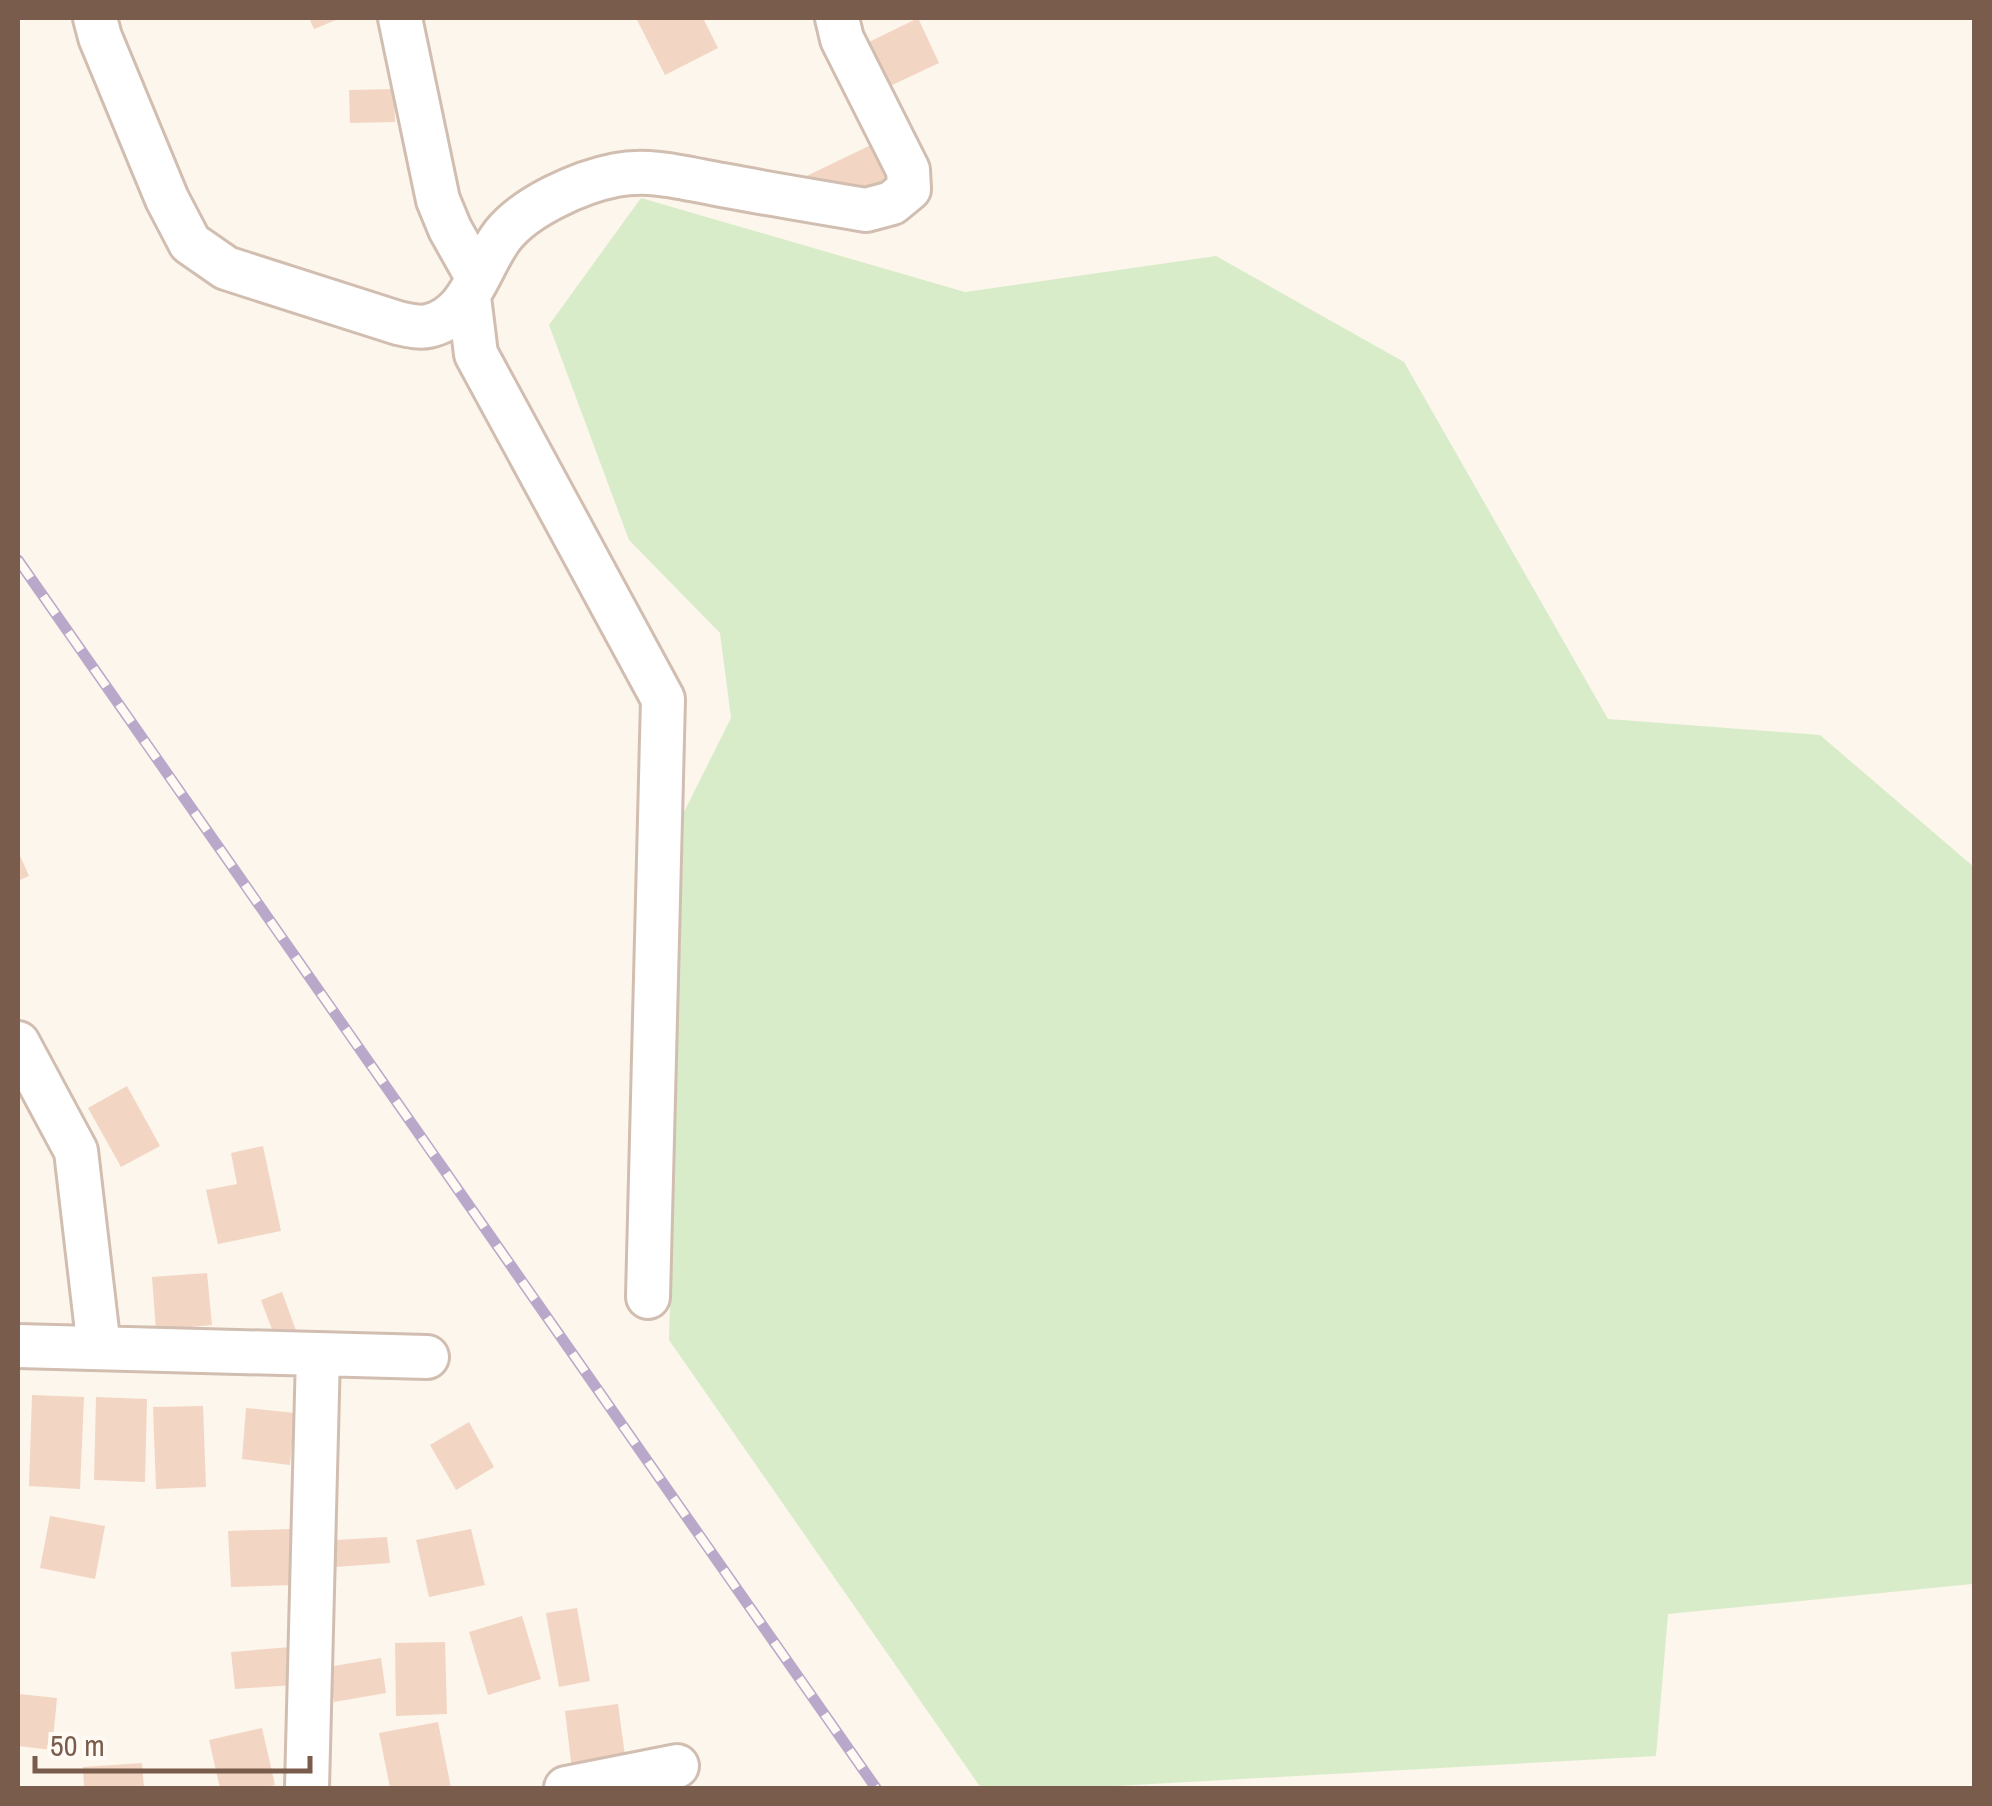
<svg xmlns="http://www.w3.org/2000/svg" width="1992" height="1806" viewBox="0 0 1992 1806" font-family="'Archivo Narrow',sans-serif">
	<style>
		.green { fill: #d8ecc9 }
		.building { fill: #f3d5c3 }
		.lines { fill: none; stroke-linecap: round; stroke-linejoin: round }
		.minor-casing { stroke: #d1beb0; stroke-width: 48 }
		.minor { stroke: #fff; stroke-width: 42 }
		.rail-casing { stroke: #b9a8c9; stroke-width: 11 }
		.rail { stroke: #fffaf3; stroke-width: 8; stroke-dasharray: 22; stroke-linecap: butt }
	</style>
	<rect width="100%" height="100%" fill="#fdf6ec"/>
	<path class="green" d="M 641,198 L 965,292 L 1216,256 L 1404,362 L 1608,719 L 1820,735 L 1974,867 L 1974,1577 L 1972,1584 L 1668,1614 L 1656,1756 L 1080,1788 L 981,1788 L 669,1340 L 684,812 L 731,718 L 720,633 L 629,540 L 549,325 Z"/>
	<path class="building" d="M 309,18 L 341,18 L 314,29 Z
		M 636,18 L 703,18 L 718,48 L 665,75 Z
		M 918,18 L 939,63 L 888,87 L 867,43 Z
		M 394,89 L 395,122 L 350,123 L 349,90 Z
		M 875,143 L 899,195 L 790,184 Z
		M 18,851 L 29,876 L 18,881 Z
		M 127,1086 L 160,1146 L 121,1167 L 88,1108 Z
		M 263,1146 L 281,1231 L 218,1244 L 206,1190 L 237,1184 L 231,1153 Z
		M 207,1273 L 212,1325 L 156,1330 L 152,1277 Z
		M 282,1292 L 298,1336 L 277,1343 L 261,1300 Z
		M 32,1395 L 84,1397 L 80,1489 L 29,1486 Z
		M 96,1397 L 147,1399 L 145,1482 L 94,1480 Z
		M 203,1406 L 206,1487 L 156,1489 L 153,1407 Z
		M 246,1408 L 295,1413 L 290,1465 L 242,1459 Z
		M 469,1422 L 494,1467 L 456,1490 L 430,1445 Z
		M 50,1516 L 105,1526 L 95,1579 L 40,1568 Z
		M 291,1529 L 293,1585 L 231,1587 L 228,1531 Z
		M 471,1529 L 485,1585 L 429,1597 L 416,1540 Z
		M 387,1537 L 390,1563 L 322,1568 L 320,1541 Z
		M 577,1608 L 590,1681 L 559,1687 L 546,1613 Z
		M 522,1616 L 541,1679 L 488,1695 L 469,1632 Z
		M 445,1642 L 447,1714 L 396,1716 L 395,1643 Z
		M 291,1647 L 294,1685 L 235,1689 L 231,1652 Z
		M 381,1658 L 386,1693 L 334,1702 L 328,1667 Z
		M 19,1694 L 57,1698 L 52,1750 L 18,1746 Z
		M 618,1704 L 626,1763 L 572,1770 L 565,1711 Z
		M 438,1722 L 451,1788 L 390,1788 L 379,1733 Z
		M 262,1728 L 275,1785 L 259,1788 L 220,1788 L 209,1740 Z
		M 142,1763 L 144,1788 L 84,1788 L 83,1767 Z"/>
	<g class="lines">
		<g class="minor-casing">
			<path id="minor" d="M 95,18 L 100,37 L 167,199 L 190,243 L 226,268 L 398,323 C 407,325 419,328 428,326 C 471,317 479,265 503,235 C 526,206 580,182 616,175 C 651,168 688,179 722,185 C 770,194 818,202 866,210 L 892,203 L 909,189 L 908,170 L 842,39 L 837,18
				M 400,18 L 438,200 L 450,229 L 477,277
				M 469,297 L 476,354 L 663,699 L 648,1297
				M 18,1043 L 76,1151 L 99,1348
				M 18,1346 L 427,1357
				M 307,1788 L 318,1354
				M 566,1788 L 677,1766"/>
		</g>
		<use href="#minor" class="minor"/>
		<g class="rail-casing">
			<path id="rail" d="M 18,560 L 876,1788"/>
		</g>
		<use href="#rail" class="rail"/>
	</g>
	<rect width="1992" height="1806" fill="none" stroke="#7a5c4d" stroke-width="40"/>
	<path d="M35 1756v15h275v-15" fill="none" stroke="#7a5c4d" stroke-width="5"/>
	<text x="50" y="1756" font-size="30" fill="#7a5c4d" stroke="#fffaf3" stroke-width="8" paint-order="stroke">50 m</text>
</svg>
